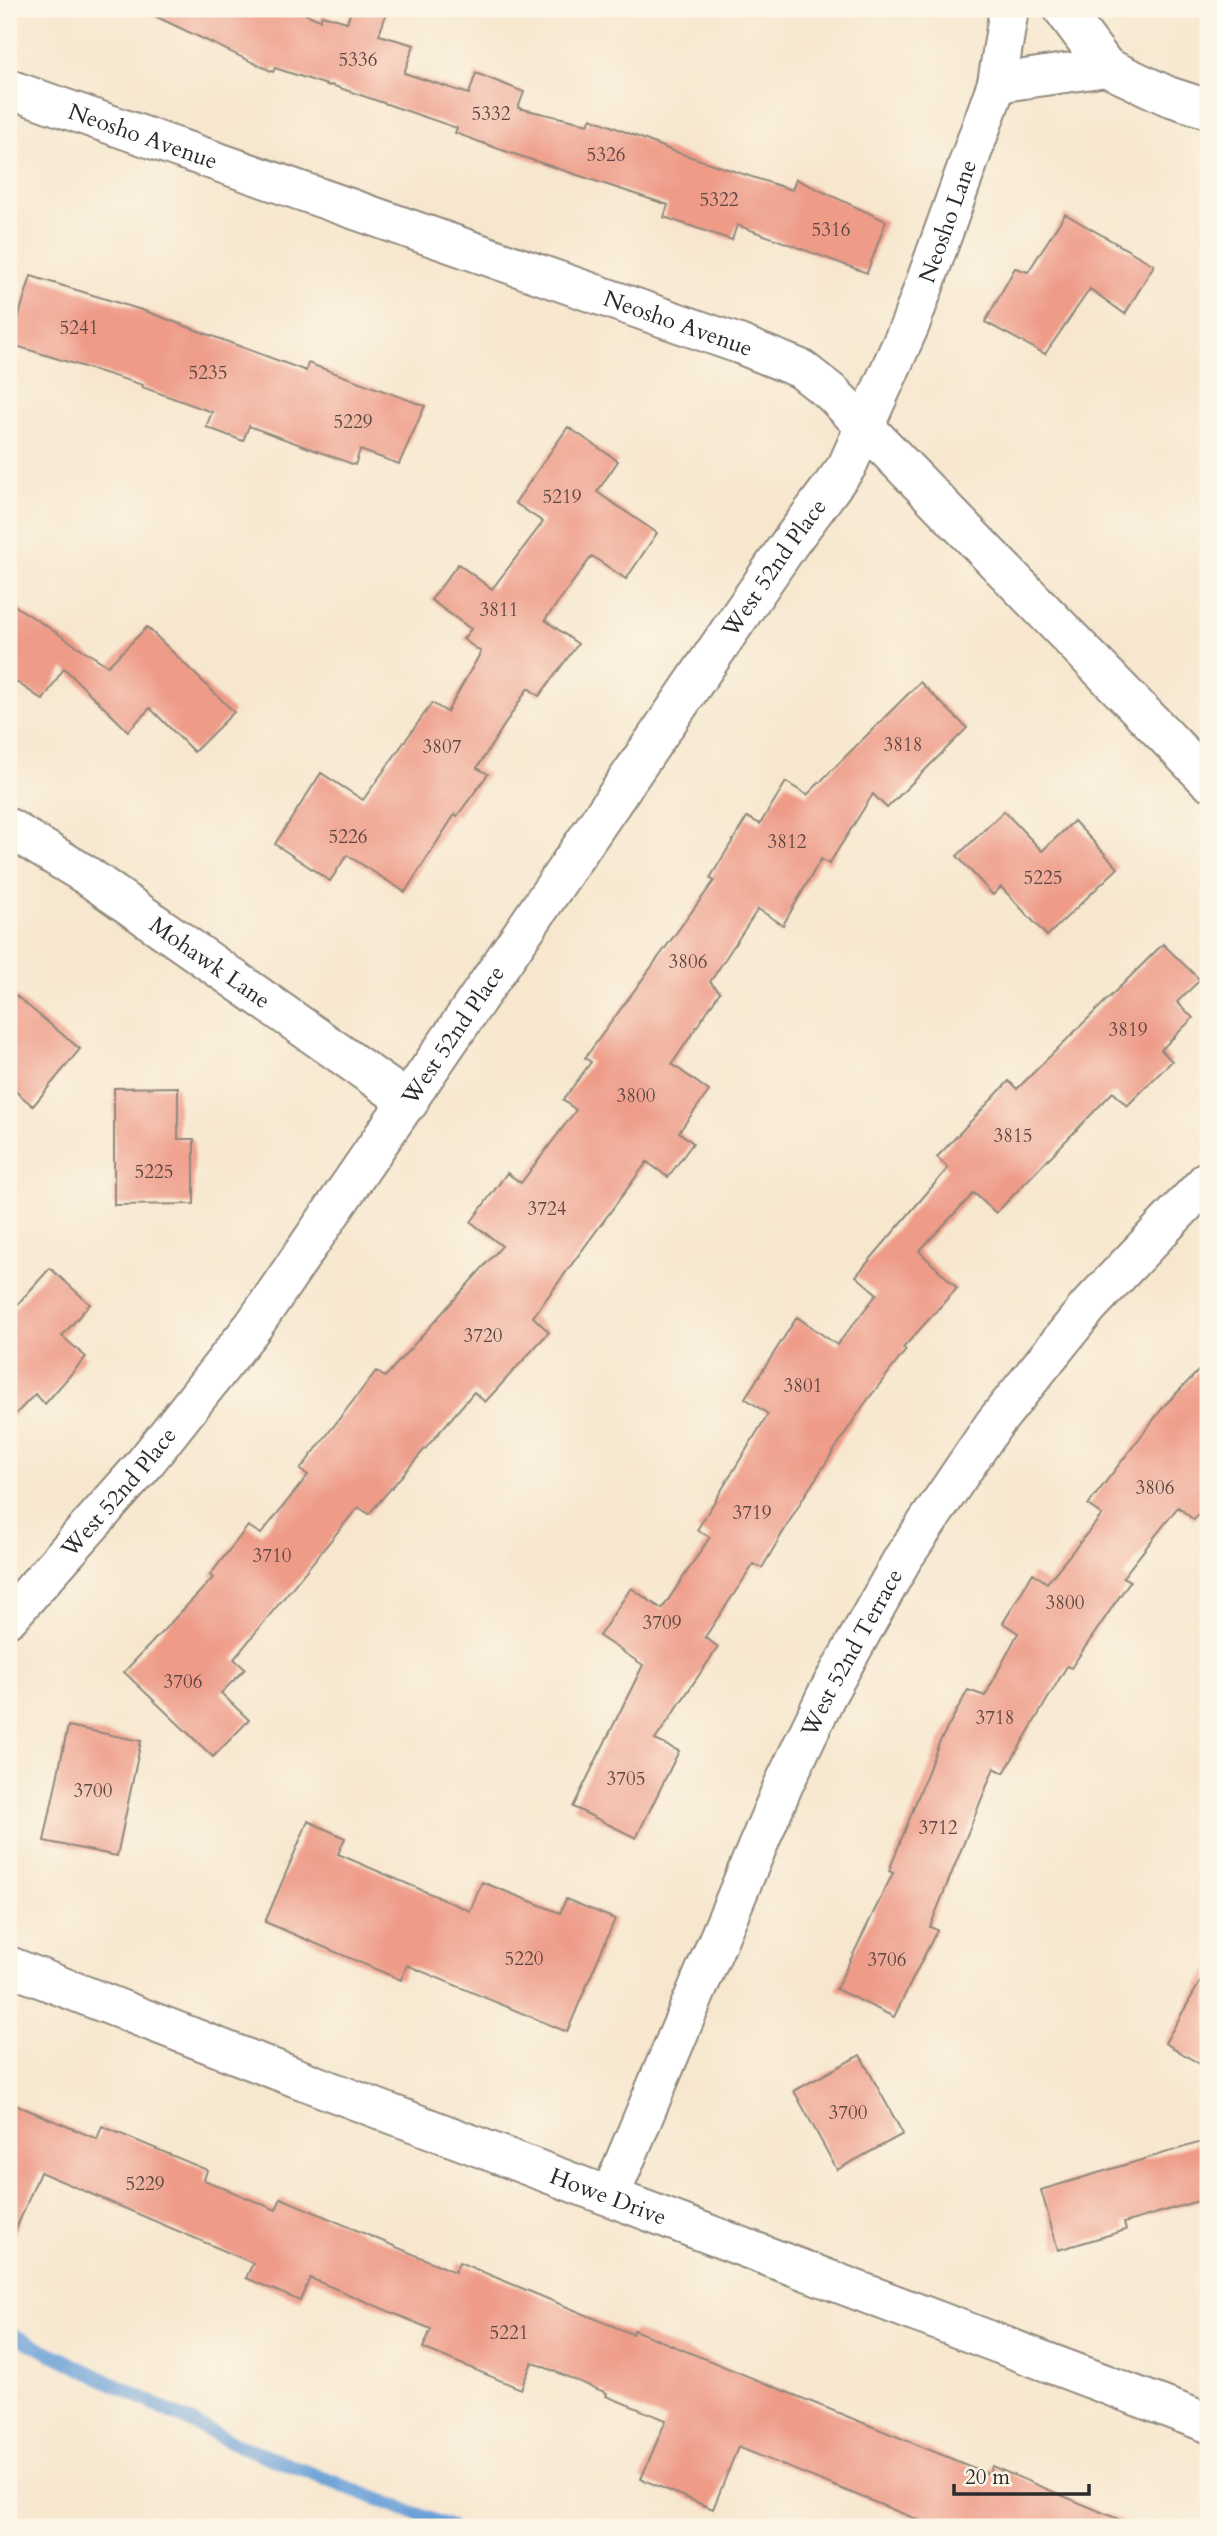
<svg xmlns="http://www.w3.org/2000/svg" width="1217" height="2536" viewBox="0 0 1217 2536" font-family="Cardo,serif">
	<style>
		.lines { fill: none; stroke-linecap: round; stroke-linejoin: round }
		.stream { stroke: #6ca1d8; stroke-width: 14 }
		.building { fill: #ee9b88 }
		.minor-casing { stroke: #91897d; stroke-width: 42 }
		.minor { stroke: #fff; stroke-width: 38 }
		.labels { text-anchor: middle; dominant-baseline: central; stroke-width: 7; stroke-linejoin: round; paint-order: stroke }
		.number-label { font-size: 19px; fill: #5c4742 }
		.street-label { font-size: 23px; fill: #2b2b2b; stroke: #fcf5e5 }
	</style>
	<rect width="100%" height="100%" fill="#fcf5e5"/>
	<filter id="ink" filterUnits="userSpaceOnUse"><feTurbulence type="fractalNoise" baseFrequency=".0143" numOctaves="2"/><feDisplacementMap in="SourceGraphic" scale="14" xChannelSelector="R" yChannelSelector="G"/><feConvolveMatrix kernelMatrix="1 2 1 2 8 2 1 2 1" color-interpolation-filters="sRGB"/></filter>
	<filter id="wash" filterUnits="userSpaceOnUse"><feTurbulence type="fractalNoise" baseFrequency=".00686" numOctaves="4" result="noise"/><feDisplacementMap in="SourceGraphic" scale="28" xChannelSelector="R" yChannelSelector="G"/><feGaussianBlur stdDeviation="1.57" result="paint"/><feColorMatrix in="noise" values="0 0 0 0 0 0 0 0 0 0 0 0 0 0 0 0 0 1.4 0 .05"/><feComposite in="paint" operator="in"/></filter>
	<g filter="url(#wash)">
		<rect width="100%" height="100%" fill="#f7e7cf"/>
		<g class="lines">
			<path class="stream" d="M 9,2333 L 240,2446 L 450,2527"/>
		</g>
		<g id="blocks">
			<path class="building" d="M 140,9 L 293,9 L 320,20 L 322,15 L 347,22 L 352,9 L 388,9 L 379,35 L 414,45 L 404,73 L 469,94 L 476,73 L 524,92 L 518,108 L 588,124 L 591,118 L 673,151 L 792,190 L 796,179 L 886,221 L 867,273 L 737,225 L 732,240 L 664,217 L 668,205 L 502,150 L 455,133 L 457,128 L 331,85 L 330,86 L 275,68 L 273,72 Z
				M 1065,214 L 1154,265 L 1125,314 L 1090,289 L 1045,354 L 985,322 L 1015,268 L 1028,272 Z
				M 31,276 L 148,312 L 306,371 L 308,363 L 425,406 L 399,464 L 360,450 L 355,465 L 249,426 L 243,441 L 206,427 L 212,412 L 142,387 L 143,385 L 10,344 Z
				M 568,427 L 618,461 L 597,492 L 657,533 L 626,579 L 592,556 L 545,620 L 578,644 L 539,696 L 528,688 L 477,768 L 488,774 L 457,816 L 455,814 L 405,892 L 347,855 L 330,881 L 275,844 L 321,773 L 363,800 L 432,703 L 447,712 L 481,652 L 463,639 L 471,629 L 431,600 L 458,564 L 492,589 L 543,522 L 515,503 Z
				M 9,602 L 108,666 L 147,627 L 234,712 L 194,752 L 150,708 L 128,731 L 64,668 L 43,700 L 9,677 Z
				M 920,682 L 967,728 L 887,808 L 873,794 L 829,864 L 821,859 L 783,925 L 758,909 L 710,982 L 720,992 L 672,1064 L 709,1091 L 679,1132 L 693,1143 L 668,1177 L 647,1162 L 533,1317 L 549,1332 L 485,1402 L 474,1392 L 369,1514 L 358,1507 L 234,1659 L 245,1669 L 221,1693 L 249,1720 L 213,1757 L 124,1672 L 213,1578 L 210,1575 L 248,1526 L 261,1534 L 308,1475 L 300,1470 L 376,1371 L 385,1377 L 502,1246 L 471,1222 L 507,1173 L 521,1183 L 576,1110 L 563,1100 L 591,1062 L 585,1058 L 714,881 L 710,878 L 747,817 L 760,824 L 786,782 L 807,795 Z
				M 1004,811 L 1042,851 L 1074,821 L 1118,868 L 1047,936 L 1001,887 L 993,895 L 957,856 Z
				M 1163,944 L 1200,980 L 1177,1002 L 1193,1018 L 1161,1050 L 1172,1061 L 1127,1106 L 1113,1092 L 996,1213 L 974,1193 L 919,1251 L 957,1288 L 903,1348 L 906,1350 L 863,1406 L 805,1495 L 762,1568 L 754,1564 L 705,1637 L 718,1647 L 655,1740 L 679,1751 L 636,1838 L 573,1807 L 643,1665 L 599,1636 L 631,1588 L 662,1609 L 710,1537 L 697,1530 L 768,1414 L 745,1398 L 797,1317 L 837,1345 L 877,1294 L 856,1276 L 948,1168 L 937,1157 L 1009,1081 L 1017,1089 Z
				M 9,990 L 80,1049 L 33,1106 L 9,1086 Z
				M 178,1087 L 178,1139 L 194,1139 L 194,1204 L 114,1205 L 114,1088 Z
				M 50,1268 L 90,1304 L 62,1336 L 86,1357 L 45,1404 L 35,1394 L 9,1421 L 9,1314 Z
				M 1208,1361 L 1208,1502 L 1194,1520 L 1178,1507 L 1123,1577 L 1130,1581 L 1071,1668 L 1067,1666 L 1004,1773 L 994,1768 L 930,1927 L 937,1930 L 894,2017 L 836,1989 L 893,1873 L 889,1871 L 939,1743 L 968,1690 L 985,1696 L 1018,1633 L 1003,1623 L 1033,1573 L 1047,1583 L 1102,1515 L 1088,1505 L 1165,1405 Z
				M 68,1726 L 141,1741 L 117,1856 L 44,1841 Z
				M 308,1821 L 345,1838 L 338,1854 L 470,1911 L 482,1882 L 560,1913 L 566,1899 L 615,1919 L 567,2032 L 407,1965 L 401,1980 L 265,1922 Z
				M 1208,1968 L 1208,2069 L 1165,2043 Z
				M 860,2055 L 903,2134 L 837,2170 L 794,2091 Z
				M 9,2102 L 97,2139 L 102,2126 L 207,2170 L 204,2180 L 276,2210 L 281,2198 L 455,2272 L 459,2262 L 632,2334 L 634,2330 L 989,2474 L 992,2466 L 1137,2527 L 936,2527 L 738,2447 L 713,2509 L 641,2479 L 666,2420 L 606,2396 L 607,2393 L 532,2362 L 521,2389 L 423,2348 L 431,2329 L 310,2278 L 300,2301 L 246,2278 L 253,2263 L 40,2172 L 9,2246 Z
				M 1208,2140 L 1208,2198 L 1124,2223 L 1126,2230 L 1058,2250 L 1041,2190 Z"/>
		</g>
	</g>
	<g filter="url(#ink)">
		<use href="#blocks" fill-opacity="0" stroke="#91897d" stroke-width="2"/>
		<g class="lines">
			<g class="minor-casing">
				<g id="minor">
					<path d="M 1063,9 L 1106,67 L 1168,96 L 1208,109"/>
					<path d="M 997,83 L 1106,67"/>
					<path id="s1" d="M 9,89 L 739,344 L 801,369 L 833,394 L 1208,780"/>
					<path id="s2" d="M 9,828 L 86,875 L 409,1102"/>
					<path id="s3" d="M 9,1617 L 141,1468 L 254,1325 L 789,544 L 847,466 L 910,325 L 997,83 L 1009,9"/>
					<path id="s4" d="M 9,1966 L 328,2090 L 1208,2423"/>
					<path id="s5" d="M 610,2196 L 783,1786 L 826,1696 L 903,1558 L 994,1424 L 1088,1307 L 1208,1180"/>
				</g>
			</g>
			<use href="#minor" class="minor"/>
		</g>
	</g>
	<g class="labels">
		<g class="number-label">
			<text x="358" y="60">5336</text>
			<text x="491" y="114">5332</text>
			<text x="606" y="155">5326</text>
			<text x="719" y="200">5322</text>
			<text x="831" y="230">5316</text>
			<text x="79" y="328">5241</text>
			<text x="208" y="373">5235</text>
			<text x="353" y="422">5229</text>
			<text x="562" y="497">5219</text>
			<text x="499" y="610">3811</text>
			<text x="903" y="745">3818</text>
			<text x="442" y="747">3807</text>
			<text x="348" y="837">5226</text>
			<text x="787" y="842">3812</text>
			<text x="1043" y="878">5225</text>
			<text x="688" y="962">3806</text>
			<text x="1128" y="1030">3819</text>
			<text x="636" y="1096">3800</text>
			<text x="1013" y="1136">3815</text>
			<text x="154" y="1172">5225</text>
			<text x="547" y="1209">3724</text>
			<text x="483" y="1336">3720</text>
			<text x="803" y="1386">3801</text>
			<text x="1155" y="1488">3806</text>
			<text x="752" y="1513">3719</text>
			<text x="272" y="1556">3710</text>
			<text x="1065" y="1603">3800</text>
			<text x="662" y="1623">3709</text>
			<text x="183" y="1682">3706</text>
			<text x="995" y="1718">3718</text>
			<text x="626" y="1779">3705</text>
			<text x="93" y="1791">3700</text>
			<text x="938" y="1828">3712</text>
			<text x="524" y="1959">5220</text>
			<text x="887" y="1960">3706</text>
			<text x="848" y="2113">3700</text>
			<text x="145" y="2184">5229</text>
			<text x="509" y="2333">5221</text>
		</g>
		<g class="street-label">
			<text stroke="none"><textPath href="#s1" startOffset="142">Neosho Avenue</textPath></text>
			<text stroke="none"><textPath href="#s3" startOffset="1690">Neosho Lane</textPath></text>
			<text stroke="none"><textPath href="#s1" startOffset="709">Neosho Avenue</textPath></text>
			<text stroke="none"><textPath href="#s3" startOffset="1300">West 52nd Place</textPath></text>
			<text stroke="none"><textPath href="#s2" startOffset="242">Mohawk Lane</textPath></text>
			<text stroke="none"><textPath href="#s3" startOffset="733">West 52nd Place</textPath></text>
			<text stroke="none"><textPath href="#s3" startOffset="166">West 52nd Place</textPath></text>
			<text stroke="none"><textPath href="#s5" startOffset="595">West 52nd Terrace</textPath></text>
			<text stroke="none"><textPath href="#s4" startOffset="642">Howe Drive</textPath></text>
		</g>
	</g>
	<rect width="1217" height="2536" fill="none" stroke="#fcf5e5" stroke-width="35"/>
	<path d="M954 2484v10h135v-10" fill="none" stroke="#2b2b2b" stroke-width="3.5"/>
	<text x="965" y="2484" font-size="21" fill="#2b2b2b" stroke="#fcf5e5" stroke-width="5" paint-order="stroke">20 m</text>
</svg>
